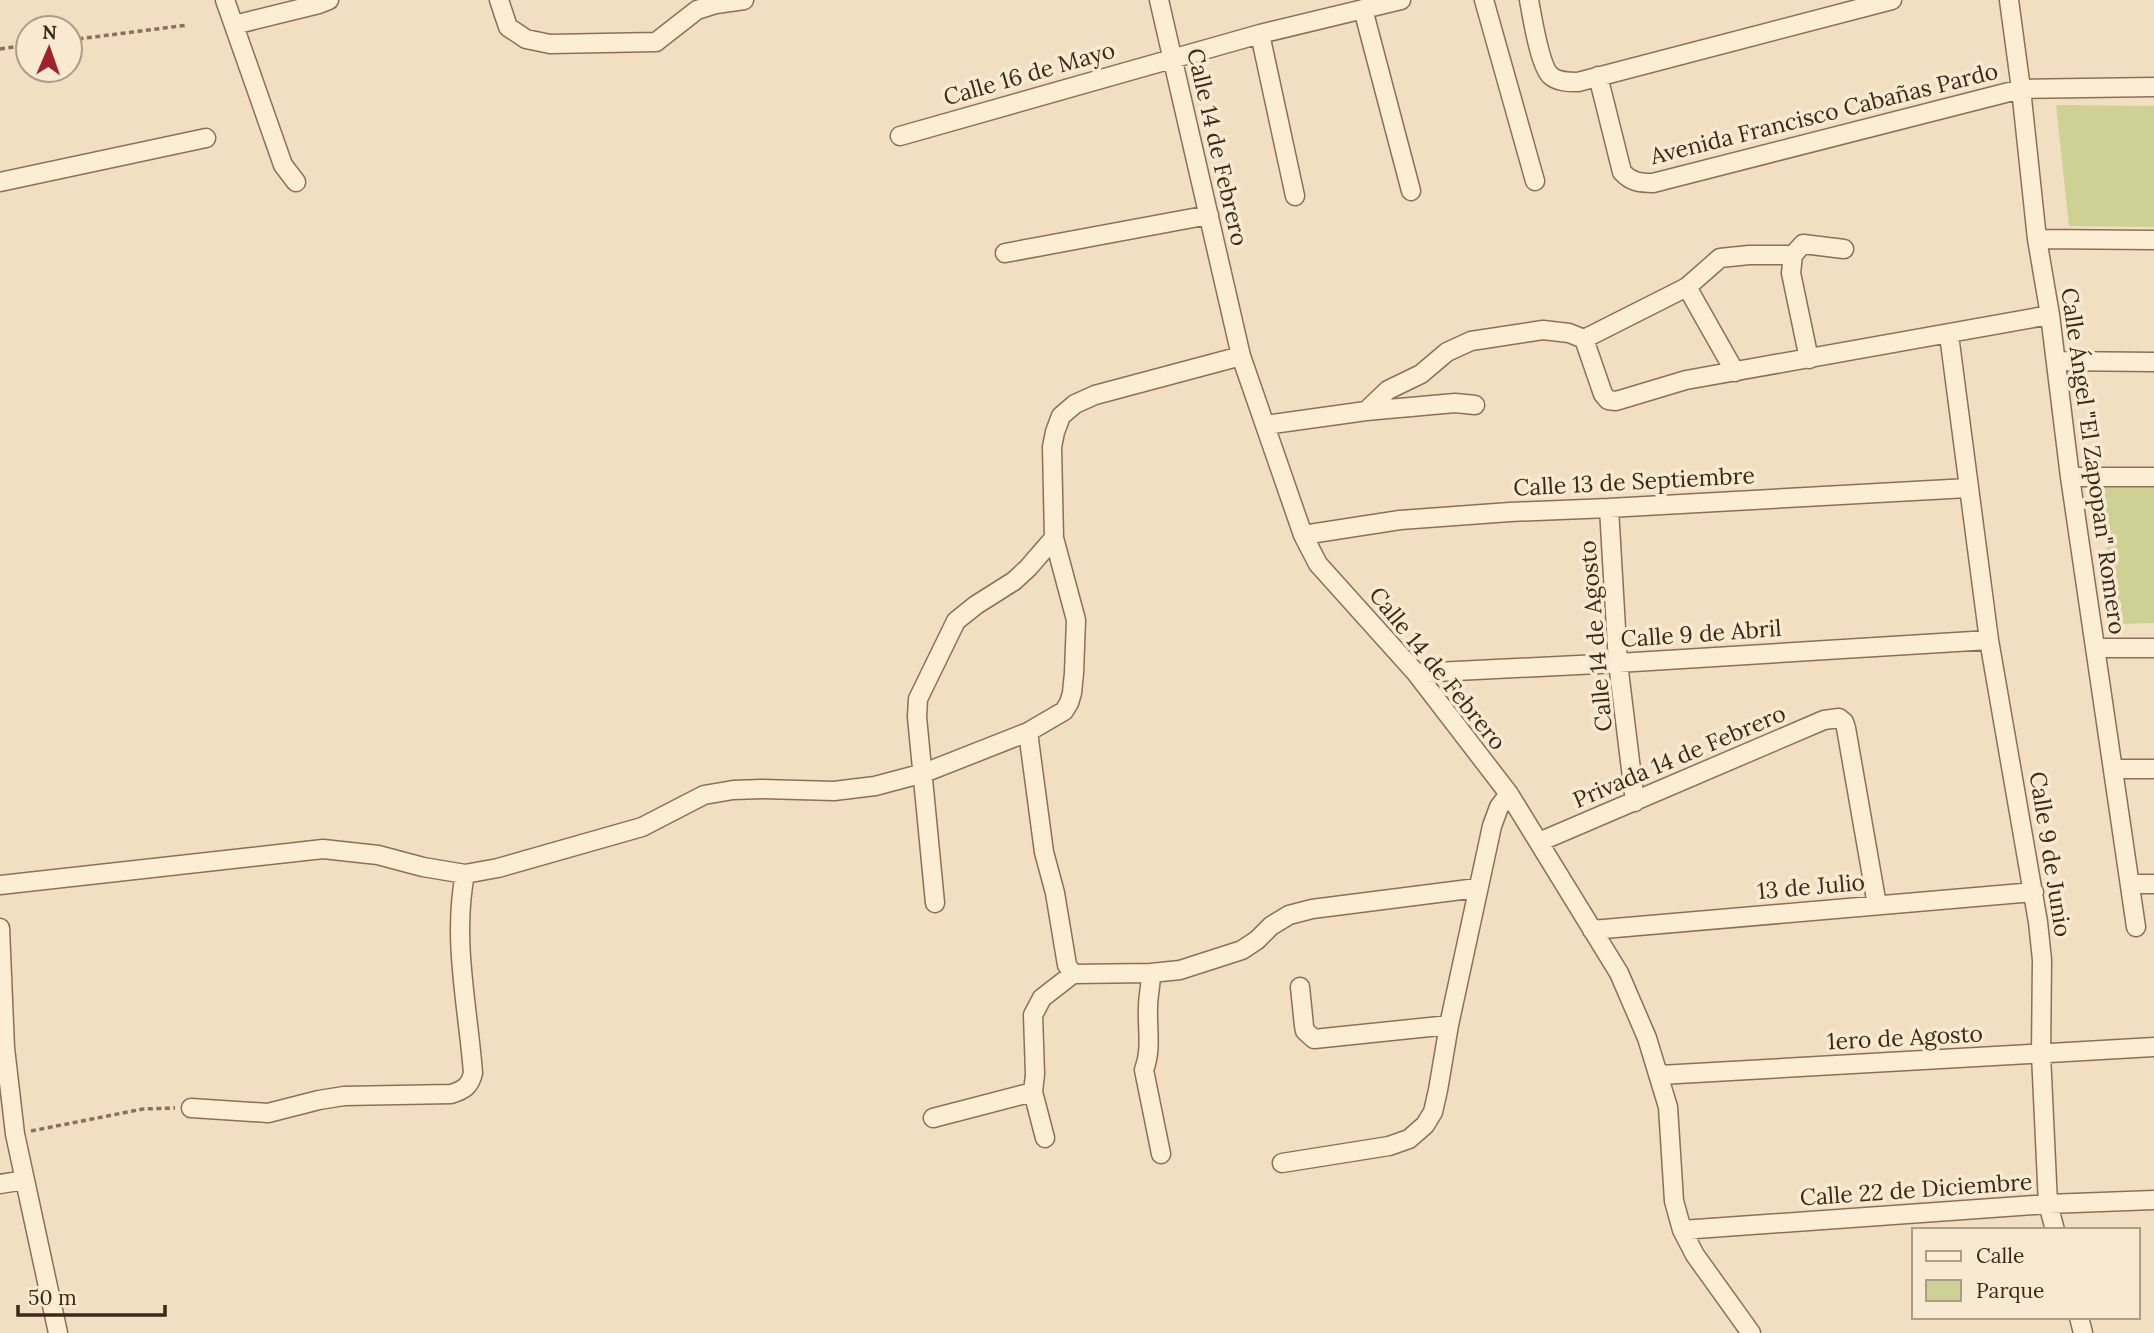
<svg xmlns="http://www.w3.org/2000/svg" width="2154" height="1333" viewBox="0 0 2154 1333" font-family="Lora,serif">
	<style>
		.green { fill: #ced194 }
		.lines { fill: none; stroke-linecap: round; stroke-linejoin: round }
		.street-casing { stroke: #8d6f57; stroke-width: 21 }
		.path { stroke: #8d6f57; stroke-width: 3.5; stroke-dasharray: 5 3.5; stroke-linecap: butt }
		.street { stroke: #fcedd5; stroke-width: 18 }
		.labels { text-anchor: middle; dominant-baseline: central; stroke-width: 7; stroke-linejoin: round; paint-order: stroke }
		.street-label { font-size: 23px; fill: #3b291c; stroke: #f8ead1 }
	</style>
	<rect width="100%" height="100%" fill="#f2dfc1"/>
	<path class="green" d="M 2056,105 L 2154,106 L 2154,227 L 2069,226 Z
		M 2099,485 L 2154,487 L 2154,623 L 2117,624 Z"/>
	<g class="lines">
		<g class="street-casing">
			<path id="street" d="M 225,0 L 283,165 L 296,182
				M 499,0 L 508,27 L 526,39 L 550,44 L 656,42 L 697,10 L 716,4 L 744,0
				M 1159,0 L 1241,356 L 1303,535 L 1318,564 L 1416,673 L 1509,794 L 1619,973 L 1647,1038 L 1668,1107 L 1674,1201 L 1682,1230 L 1695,1255 L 1751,1333
				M 1484,0 L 1535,181
				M 1529,0 C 1532,16 1540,67 1551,76 C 1558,82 1569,82 1578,82 L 1892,0
				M 2009,0 L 2021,89 L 2037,239 L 2050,315 L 2070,477 L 2136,927
				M 1363,9 L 1411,191
				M 234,25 L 319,4 L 329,0
				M 1260,34 L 1295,196
				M 1598,76 L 1622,172 C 1631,182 1640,183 1653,183 L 2021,89 L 2154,87
				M 900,136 L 1260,34 L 1401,0
				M 0,182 L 206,138
				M 2037,239 L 2154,240
				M 1005,253 L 1209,215
				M 1687,287 L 1735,372
				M 1949,335 L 1989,640 L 2038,922 L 2042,960 L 2041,1054 L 2048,1204 L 2055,1230
				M 1584,339 L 1687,287 L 1720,258 L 1749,255 L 1793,255
				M 1809,359 L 1791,273 L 1793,255 L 1803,244 L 1844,249
				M 2056,361 L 2154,362
				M 1366,411 L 1388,390 L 1421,374 L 1447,352 L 1471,341 L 1543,330 L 1569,333 L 1584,339 L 1603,394 L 1608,400 L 1616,401 L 1686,380 L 2050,315
				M 1265,425 L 1366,411 L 1455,403 L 1475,405
				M 2070,477 L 2154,477
				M 1609,508 L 1618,663 L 1635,802
				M 1303,535 L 1400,520 L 1510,512 L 1609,508 L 1968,488
				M 2095,648 L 2154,648
				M 1416,673 L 1618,663 L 1989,640
				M 1028,732 L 1044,852 L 1055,893 L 1067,965 L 1073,974
				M 2114,769 L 2154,769
				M 1539,842 L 1824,720 L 1839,718 L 1844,722 L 1846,728 L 1877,905
				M 2130,884 L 2154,884
				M 0,885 L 323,849 L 378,855 L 423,867 L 465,874 L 498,868 L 642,827 L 704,795 L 733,790 L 762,789 L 834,791 L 875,786 L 924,773 L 1028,732 L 1064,711 L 1069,703 L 1072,693 L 1074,673 L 1076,620 L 1054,538 L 1052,447 L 1055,432 L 1061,416 L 1075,404 L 1095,395 L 1241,356
				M 935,903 L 917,717 L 918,699 L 956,621 L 976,605 L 1014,581 L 1028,568 L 1054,538
				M 0,928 L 5,1048 L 15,1134 L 58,1333
				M 1592,930 L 2034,892
				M 1151,973 C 1151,985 1148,996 1148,1007 C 1147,1029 1152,1049 1144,1070 L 1161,1154
				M 1300,987 L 1304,1026 L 1305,1031 L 1314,1039 L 1449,1025
				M 1660,1075 L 2154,1047
				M 191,1108 L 268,1113 L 319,1100 L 344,1096 L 451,1094 C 464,1090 470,1086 473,1073 C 468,1007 452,940 465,874
				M 933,1118 L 1033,1092
				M 1045,1138 L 1033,1092 L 1035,1074 L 1033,1015 L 1042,998 L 1073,974 L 1151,973 L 1180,970 L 1242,950 L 1257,940 L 1271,926 L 1289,915 L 1312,909 L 1477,888
				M 1282,1163 L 1389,1146 L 1409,1139 L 1425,1125 L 1433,1112 L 1438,1090 L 1449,1025 L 1492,826 L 1499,807 L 1509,794
				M 0,1184 L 25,1180
				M 1682,1230 L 2048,1204 L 2154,1200
				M 2079,1317 L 2083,1333"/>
		</g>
		<path class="path" d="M 70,40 L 188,25
			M 0,49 L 28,45
			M 31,1131 L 143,1109 L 175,1108"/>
		<use href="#street" class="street"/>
	</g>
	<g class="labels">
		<g class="street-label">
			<text transform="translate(1029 73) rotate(-16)">Calle 16 de Mayo</text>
			<text transform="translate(1824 113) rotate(-14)">Avenida Francisco Cabañas Pardo</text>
			<text transform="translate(1218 147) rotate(77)">Calle 14 de Febrero</text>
			<text transform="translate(2094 461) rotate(82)">Calle Ángel "El Zapopan" Romero</text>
			<text transform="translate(1634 481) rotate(-3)">Calle 13 de Septiembre</text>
			<text transform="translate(1701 633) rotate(-4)">Calle 9 de Abril</text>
			<text transform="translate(1595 636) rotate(-95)">Calle 14 de Agosto</text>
			<text transform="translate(1438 668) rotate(51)">Calle 14 de Febrero</text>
			<text transform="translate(1679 756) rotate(-23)">Privada 14 de Febrero</text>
			<text transform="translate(2051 854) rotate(81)">Calle 9 de Junio</text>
			<text transform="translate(1811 886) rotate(-5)">13 de Julio</text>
			<text transform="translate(1905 1037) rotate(-3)">1ero de Agosto</text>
			<text transform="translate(1916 1189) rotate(-4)">Calle 22 de Diciembre</text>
		</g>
	</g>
	<rect x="1912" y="1228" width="228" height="91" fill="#f8ead1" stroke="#ac9d89" stroke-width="2"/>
	<rect x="1926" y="1251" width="35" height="10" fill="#fcedd5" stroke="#ac9d89" stroke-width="2"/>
	<text x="1976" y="1263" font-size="21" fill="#3b291c">Calle</text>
	<rect x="1926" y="1280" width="35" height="21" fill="#ced194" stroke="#ac9d89" stroke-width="2"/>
	<text x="1976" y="1298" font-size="21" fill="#3b291c">Parque</text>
	<g transform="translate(49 49) rotate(2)"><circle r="33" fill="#f8ead1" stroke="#ac9d89" stroke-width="2"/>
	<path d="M0-5L12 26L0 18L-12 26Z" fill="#a1212c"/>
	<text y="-10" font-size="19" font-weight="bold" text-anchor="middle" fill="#3b291c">N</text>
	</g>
	<path d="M18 1305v10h147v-10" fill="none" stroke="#3b291c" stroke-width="3.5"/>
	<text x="28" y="1305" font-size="21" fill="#3b291c" stroke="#f8ead1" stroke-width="5" paint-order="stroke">50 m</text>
</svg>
